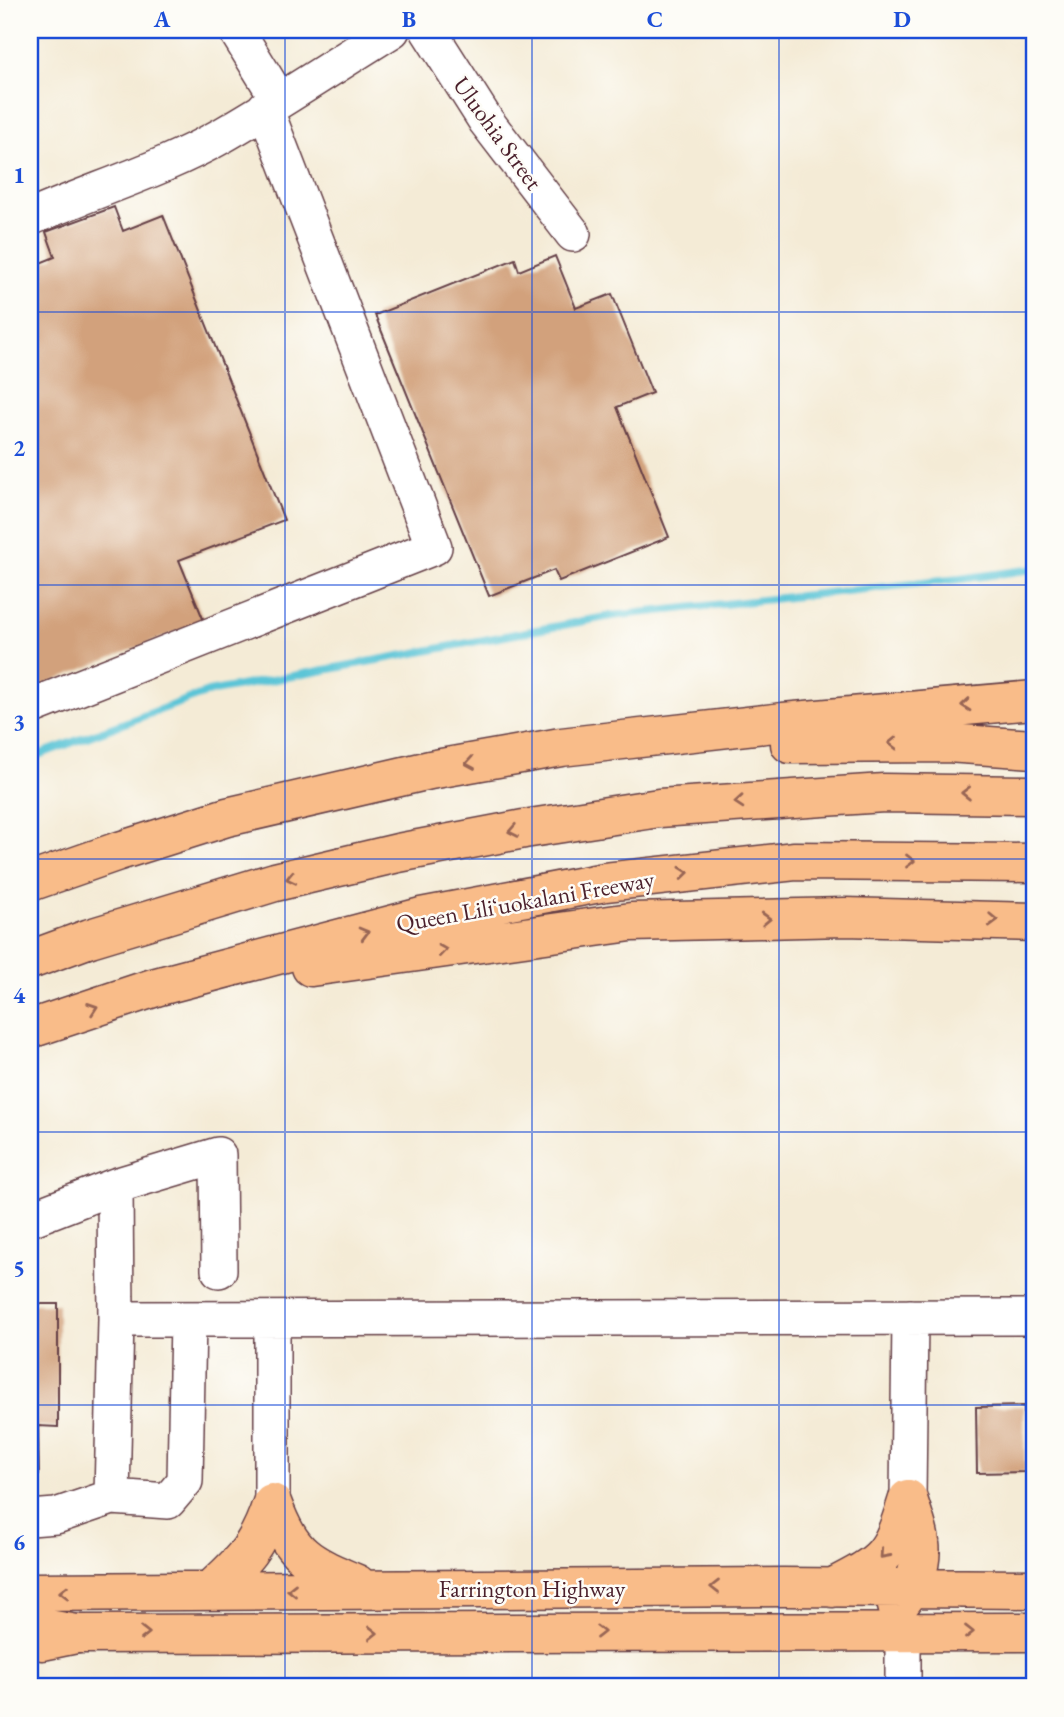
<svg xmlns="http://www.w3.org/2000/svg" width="1064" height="1717" viewBox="0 0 1064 1717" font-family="'EB Garamond',serif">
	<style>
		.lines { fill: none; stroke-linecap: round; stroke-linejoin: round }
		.stream { stroke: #5bc5d7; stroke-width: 8 }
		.building { fill: #d2a17b }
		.minor-casing { stroke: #643e45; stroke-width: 38 }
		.major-casing { stroke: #643e45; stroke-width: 41 }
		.highway-casing { stroke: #643e45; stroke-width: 41 }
		.minor { stroke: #fff; stroke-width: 35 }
		.major { stroke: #f9bc89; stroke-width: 38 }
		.highway { stroke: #f9bc89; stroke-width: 38 }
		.oneway { stroke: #965 }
		.grid { fill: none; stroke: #1d4ed8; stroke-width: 2; stroke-opacity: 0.55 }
		.labels { text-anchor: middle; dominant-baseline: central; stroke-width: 5; stroke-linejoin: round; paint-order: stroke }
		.street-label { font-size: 24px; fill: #4a1f2b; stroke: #fdfcf7 }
		.neatline { fill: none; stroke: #1d4ed8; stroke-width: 2.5 }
		.grid-label { font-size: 23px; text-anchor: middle; font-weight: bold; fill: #1d4ed8 }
	</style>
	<rect width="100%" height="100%" fill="#fdfcf7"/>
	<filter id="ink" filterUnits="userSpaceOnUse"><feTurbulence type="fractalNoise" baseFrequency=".0143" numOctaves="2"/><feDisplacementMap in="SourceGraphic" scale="14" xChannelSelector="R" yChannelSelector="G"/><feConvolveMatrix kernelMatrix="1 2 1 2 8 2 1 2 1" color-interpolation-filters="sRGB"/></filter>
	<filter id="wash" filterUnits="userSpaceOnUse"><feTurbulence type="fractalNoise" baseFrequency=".00686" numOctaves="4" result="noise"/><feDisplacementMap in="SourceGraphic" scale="28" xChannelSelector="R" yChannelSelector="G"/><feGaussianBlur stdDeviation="1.57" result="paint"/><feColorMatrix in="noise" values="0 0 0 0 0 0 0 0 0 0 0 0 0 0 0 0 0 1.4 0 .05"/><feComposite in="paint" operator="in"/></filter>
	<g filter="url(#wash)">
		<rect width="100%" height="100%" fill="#f4ebd6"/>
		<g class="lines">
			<path class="stream" d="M 30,758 L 208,692 L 611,616 L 960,579 L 1034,569"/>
		</g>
		<g id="blocks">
			<path class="building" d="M 114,207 L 123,231 L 163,215 L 284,520 L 179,560 L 204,621 L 30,690 L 30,267 L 55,257 L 46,232 Z
				M 555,256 L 576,308 L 612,294 L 652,393 L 617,407 L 669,537 L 559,581 L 554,570 L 489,596 L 375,315 L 515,259 L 519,271 Z
				M 30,1304 L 58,1304 L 58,1427 L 38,1426 L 39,1475 L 30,1475 Z
				M 1024,1406 L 1025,1472 L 977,1473 L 976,1407 Z"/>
		</g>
	</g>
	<g filter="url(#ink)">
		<use href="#blocks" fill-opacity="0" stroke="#643e45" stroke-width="2"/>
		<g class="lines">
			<g class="minor-casing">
				<path id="minor" d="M 236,30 L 279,100
					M 428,30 L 486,121 L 573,234
					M 30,218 C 93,190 162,170 223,135 C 280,102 335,65 392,30
					M 30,707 L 434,547 L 265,108
					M 115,1186 L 218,1155 L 219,1270
					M 30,1219 L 115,1186 L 116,1319 L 112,1497 L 56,1516 L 30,1518
					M 116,1319 L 1034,1317
					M 272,1319 L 272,1503
					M 112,1497 L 168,1501 L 185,1481 L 188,1319
					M 908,1499 L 910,1317
					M 903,1687 L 903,1631"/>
			</g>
			<g class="major-casing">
				<path id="major" d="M 272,1503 C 292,1556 306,1562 357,1584
					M 832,1588 C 886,1560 890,1557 908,1499
					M 211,1590 C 244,1560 258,1546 272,1503
					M 30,1592 L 783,1587 L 1034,1589
					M 897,1606 C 913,1591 923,1565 920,1543 C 919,1529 912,1513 908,1499
					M 43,1641 L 77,1634 L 1034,1632"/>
			</g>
			<g class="highway-casing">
				<path id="highway" d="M 790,744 L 947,743 L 1034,749
					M 30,882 L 116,852 L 227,817 L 430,770 L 561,747 L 783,722 L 1034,700
					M 30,960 L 90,938 L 275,882 L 398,853 L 524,829 L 659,808 L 884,793 L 1034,795
					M 311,967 L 631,922 L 845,917 L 1034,922
					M 30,1029 L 156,987 L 421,917 L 605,882 L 795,861 L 1034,863
					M 30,1626 L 77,1634"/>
			</g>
			<use href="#minor" class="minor"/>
			<use href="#major" class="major"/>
			<use href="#highway" class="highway"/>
		</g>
		<defs><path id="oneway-chevron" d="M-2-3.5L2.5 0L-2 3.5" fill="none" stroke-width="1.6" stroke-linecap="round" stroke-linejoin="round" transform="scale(1.75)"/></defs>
		<g class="oneway">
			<use href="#oneway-chevron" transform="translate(966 705) rotate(175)"/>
			<use href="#oneway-chevron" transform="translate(893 743) rotate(180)"/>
			<use href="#oneway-chevron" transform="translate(470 763) rotate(170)"/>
			<use href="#oneway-chevron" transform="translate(966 793) rotate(-179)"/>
			<use href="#oneway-chevron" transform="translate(739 802) rotate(176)"/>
			<use href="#oneway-chevron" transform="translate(513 831) rotate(169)"/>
			<use href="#oneway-chevron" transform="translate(910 861)"/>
			<use href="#oneway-chevron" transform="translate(684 873) rotate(-6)"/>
			<use href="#oneway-chevron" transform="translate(291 878) rotate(167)"/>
			<use href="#oneway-chevron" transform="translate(766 919) rotate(-2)"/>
			<use href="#oneway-chevron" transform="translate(993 920) rotate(2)"/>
			<use href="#oneway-chevron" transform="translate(364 933) rotate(-15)"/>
			<use href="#oneway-chevron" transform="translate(442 950) rotate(-8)"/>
			<use href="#oneway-chevron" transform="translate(93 1008) rotate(-19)"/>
			<use href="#oneway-chevron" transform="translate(884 1554) rotate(132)"/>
			<use href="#oneway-chevron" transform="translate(715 1587) rotate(180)"/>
			<use href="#oneway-chevron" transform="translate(292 1590) rotate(180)"/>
			<use href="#oneway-chevron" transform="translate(64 1592) rotate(179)"/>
			<use href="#oneway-chevron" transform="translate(600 1632)"/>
			<use href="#oneway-chevron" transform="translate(969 1632)"/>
			<use href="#oneway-chevron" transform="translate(145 1633)"/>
			<use href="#oneway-chevron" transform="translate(373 1633)"/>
		</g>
	</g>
	<path class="grid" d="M 285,30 L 285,1687M 532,30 L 532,1687M 779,30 L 779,1687M 30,312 L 1034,312M 30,585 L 1034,585M 30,859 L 1034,859M 30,1132 L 1034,1132M 30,1405 L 1034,1405"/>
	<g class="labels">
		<g class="street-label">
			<text transform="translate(498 133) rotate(54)">Uluohia Street</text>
			<text transform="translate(525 901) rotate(-10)">Queen Liliʻuokalani Freeway</text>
			<text x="532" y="1588">Farrington Highway</text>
		</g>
	</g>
	<rect width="1064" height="1717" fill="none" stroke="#fdfcf7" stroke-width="77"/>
	<rect x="38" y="38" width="988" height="1640" class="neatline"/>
	<g class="grid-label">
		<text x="162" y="27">A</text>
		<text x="409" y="27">B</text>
		<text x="655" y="27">C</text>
		<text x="902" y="27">D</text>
		<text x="19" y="183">1</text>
		<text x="19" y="456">2</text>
		<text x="19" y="730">3</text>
		<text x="19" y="1003">4</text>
		<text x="19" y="1276">5</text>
		<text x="19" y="1550">6</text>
	</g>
</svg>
